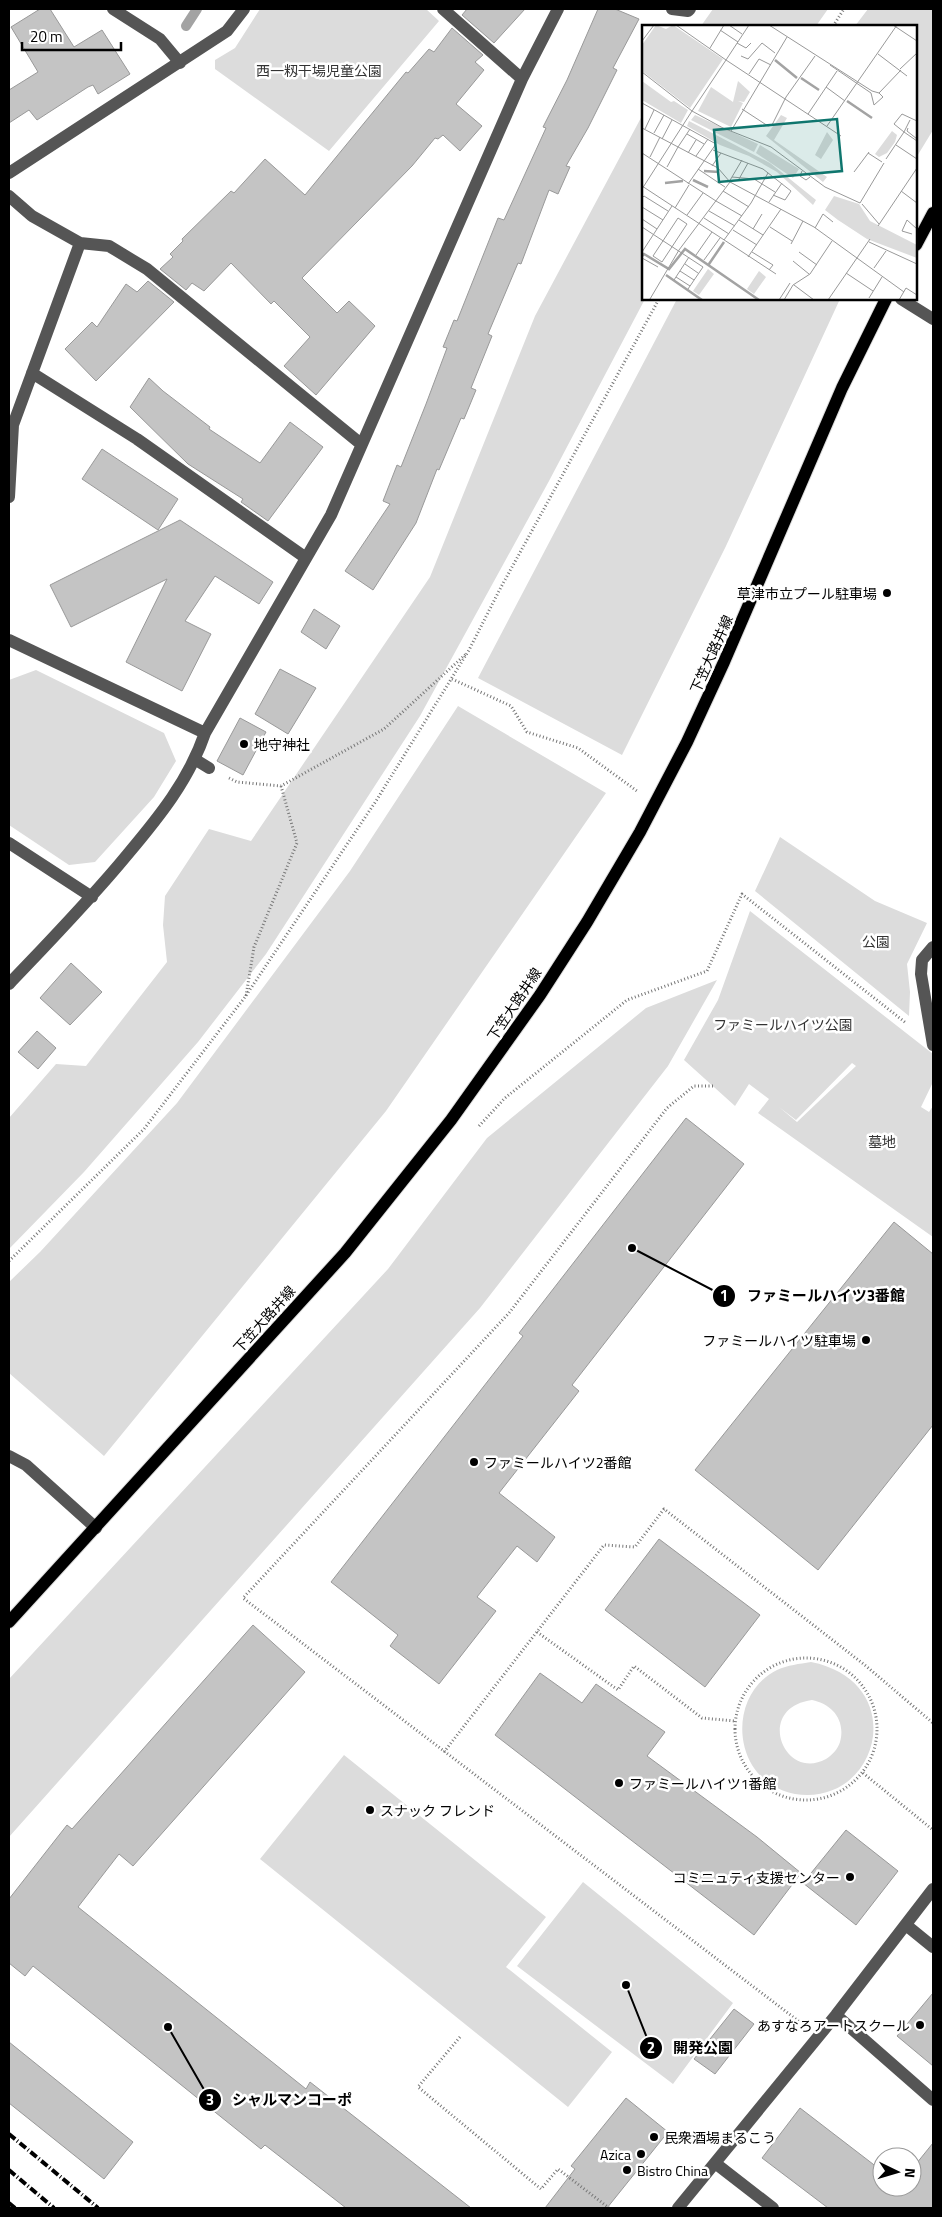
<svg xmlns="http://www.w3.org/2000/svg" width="942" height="2217" viewBox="0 0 942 2217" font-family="'Titillium Web','Noto Sans JP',sans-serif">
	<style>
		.green { fill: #dcdcdc; fill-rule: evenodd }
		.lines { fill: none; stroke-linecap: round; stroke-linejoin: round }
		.stream { stroke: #a3a3a3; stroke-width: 10 }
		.building { fill: #c4c4c4; stroke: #999 }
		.major-casing { stroke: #dbdbdb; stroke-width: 14 }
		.path { stroke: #777; stroke-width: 3; stroke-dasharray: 1 2.5; stroke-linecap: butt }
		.minor { stroke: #555; stroke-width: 12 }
		.major { stroke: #000; stroke-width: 12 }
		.rail { stroke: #000; stroke-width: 4; stroke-dasharray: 8 2.5 1 2.5; stroke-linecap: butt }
		.poi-dot { fill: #000; stroke: #fff; stroke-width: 2 }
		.labels { text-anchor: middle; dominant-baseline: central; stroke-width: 5; stroke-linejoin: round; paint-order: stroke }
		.park-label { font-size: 14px; fill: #333; stroke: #fff }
		.poi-label { font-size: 14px; fill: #000; stroke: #fff; text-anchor: start }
		.street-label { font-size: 14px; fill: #000; stroke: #fff }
		.inset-river { fill: none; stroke: #a3a3a3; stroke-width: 2.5 }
		.inset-road { fill: none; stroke: #999; stroke-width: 1 }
		.view { fill: #0f766e; fill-opacity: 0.15; stroke: #0f766e; stroke-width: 2.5 }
		.inset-edge { fill: none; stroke: #000; stroke-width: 2.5 }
		.leader { fill: none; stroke: #000; stroke-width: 2 }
		.callout-dot { fill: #000; stroke: #fff; stroke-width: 2 }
		.mark-label { font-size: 15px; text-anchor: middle; font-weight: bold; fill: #fff }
		.callout-label { font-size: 15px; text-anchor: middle; font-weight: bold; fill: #000; stroke: #fff; stroke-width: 5; stroke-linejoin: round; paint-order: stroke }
	</style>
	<rect width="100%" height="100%" fill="#fff"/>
	<path class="green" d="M 260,9 L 426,9 L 439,21 L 329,151 L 215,69 L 215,60 L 235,48 Z
		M 713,9 L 828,9 L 816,26 L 701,26 Z
		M 868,9 L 933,9 L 933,130 L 916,158 L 916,26 L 855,26 Z
		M 643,114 L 643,299 L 645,299 L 549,481 L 420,716 L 266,954 L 198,1042 L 84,1172 L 9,1249 L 9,1118 L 56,1064 L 86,1066 L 167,962 L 163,925 L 165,896 L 209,829 L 251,841 L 430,577 L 535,316 Z
		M 677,299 L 840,299 L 726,546 L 622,755 L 478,678 Z
		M 36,670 L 164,733 L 176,761 L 154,797 L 95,862 L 69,865 L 9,825 L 9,680 Z
		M 458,706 L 606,793 L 386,1111 L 104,1456 L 9,1373 L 9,1282 L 40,1252 L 177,1103 L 350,871 Z
		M 780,837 L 875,901 L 927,923 L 907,964 L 910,992 L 909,1016 L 755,891 Z
		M 750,911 L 933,1054 L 933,1082 L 921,1107 L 929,1112 L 933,1106 L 933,1237 L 758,1113 L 769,1099 L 749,1084 L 735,1106 L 684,1060 L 718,1000 ZM 852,1063 L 856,1066 L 797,1122 L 779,1107 L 796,1120 Z
		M 717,980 L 668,1066 L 480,1308 L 9,1837 L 9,1679 L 388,1269 L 487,1138 L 646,1008 Z
		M 811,1662 C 911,1682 880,1807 795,1794 C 778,1791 761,1780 752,1765 C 733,1733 742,1687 777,1670 C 788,1665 799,1664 811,1662 ZM 812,1700 C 832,1704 846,1720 840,1742 C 838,1749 832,1755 826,1759 C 784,1782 754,1708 812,1700 Z
		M 344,1755 L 546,1917 L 506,1967 L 612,2052 L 568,2107 L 260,1859 Z
		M 583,1882 L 733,2003 L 673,2084 L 517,1966 Z"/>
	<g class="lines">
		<path class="stream" d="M 186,26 L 197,9"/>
	</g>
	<path class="building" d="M 40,9 L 50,9 L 74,47 L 102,30 L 130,74 L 98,94 L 93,85 L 88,87 L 37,120 L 29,110 L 9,123 L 9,90 L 38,72 L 11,27 Z
		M 467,9 L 525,9 L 494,43 L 462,15 Z
		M 598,9 L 615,9 L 639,19 L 613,68 L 617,70 L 588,128 L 566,166 L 570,167 L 558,194 L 549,190 L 521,264 L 518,263 L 488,334 L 492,336 L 471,388 L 476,390 L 464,419 L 461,418 L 439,470 L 437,469 L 416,523 L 373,590 L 345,571 L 390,504 L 383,501 L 397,465 L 401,467 L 426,404 L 447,348 L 443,347 L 454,320 L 457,321 L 498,218 L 504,220 L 546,128 L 543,127 L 567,80 Z
		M 452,28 L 483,55 L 475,62 L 484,70 L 456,104 L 482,126 L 460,151 L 443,135 L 438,139 L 435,138 L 412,166 L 302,278 L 337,313 L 349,301 L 375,326 L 316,395 L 284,366 L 310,337 L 274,301 L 271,304 L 231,263 L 204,291 L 192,283 L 186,290 L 160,269 L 173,257 L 170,254 L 183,241 L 182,239 L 231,191 L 234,193 L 265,159 L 305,195 L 406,72 L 408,73 L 429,49 L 434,52 Z
		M 148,281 L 174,302 L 96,381 L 65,349 L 92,322 L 97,327 L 126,284 L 137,292 Z
		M 149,378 L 163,391 L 210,427 L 209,429 L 260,463 L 290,422 L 323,447 L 268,521 L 241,502 L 243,499 L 188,464 L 130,407 Z
		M 102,449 L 178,499 L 158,530 L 82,479 Z
		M 180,520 L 273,582 L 259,604 L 215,576 L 185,621 L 211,634 L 182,691 L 126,662 L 167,579 L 71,627 L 50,585 Z
		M 314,609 L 340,626 L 326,649 L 301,632 Z
		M 280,669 L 316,688 L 288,734 L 255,714 Z
		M 240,718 L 266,732 L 243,775 L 217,761 Z
		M 71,963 L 102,992 L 70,1025 L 40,998 Z
		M 37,1031 L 56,1048 L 38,1069 L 18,1052 Z
		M 686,1118 L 744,1164 L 572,1385 L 579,1391 L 499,1493 L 555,1537 L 537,1562 L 517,1546 L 477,1597 L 496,1611 L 439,1684 L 390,1646 L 398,1635 L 331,1582 L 523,1336 L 519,1333 Z
		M 894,1222 L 933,1254 L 933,1425 L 818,1570 L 695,1470 Z
		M 659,1539 L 760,1615 L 705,1687 L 605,1610 Z
		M 253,1625 L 305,1672 L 133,1866 L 119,1854 L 78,1907 L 306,2089 L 310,2082 L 471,2208 L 346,2208 L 265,2145 L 261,2149 L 33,1966 L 25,1976 L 9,1963 L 9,1899 L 67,1825 L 72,1829 Z
		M 540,1673 L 582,1703 L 596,1684 L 665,1732 L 647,1756 L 757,1837 L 801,1873 L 754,1935 L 495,1735 Z
		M 846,1830 L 898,1871 L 856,1925 L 803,1883 Z
		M 933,1993 L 933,2066 L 897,2036 Z
		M 734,2009 L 754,2024 L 715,2074 L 694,2059 Z
		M 9,2042 L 133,2142 L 104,2179 L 9,2103 Z
		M 626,2098 L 668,2132 L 607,2208 L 545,2208 L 575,2169 L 571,2166 Z
		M 800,2108 L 882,2171 L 882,2187 L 912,2187 L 912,2169 L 933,2143 L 933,2208 L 828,2208 L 762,2158 Z"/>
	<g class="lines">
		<g class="major-casing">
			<path id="major" d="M 916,245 L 933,213
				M 9,1622 L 345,1253 L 451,1120 L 540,995 L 587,922 L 640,832 L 687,742 L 724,662 L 842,388 L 886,299"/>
		</g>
		<path class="path" d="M 833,26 L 844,9
			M 452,679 L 511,706 L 527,732 L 578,748 L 637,791
			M 229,778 L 237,782 L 281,786 L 384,729 L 466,654
			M 246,996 L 254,947 L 297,843 L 281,786
			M 713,1086 L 694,1086 L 667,1108 L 509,1313 L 243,1598 L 801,2023
			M 479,1126 L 505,1098 L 627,1000 L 707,971 L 742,894 L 906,1023
			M 9,1261 L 144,1129 L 245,997 L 376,801 L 469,650 L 500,589 L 659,299
			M 537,1632 L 618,1690 L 634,1666 L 702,1718 L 735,1721
			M735 1729a71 71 0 1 1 142 0a71 71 0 1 1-142 0Z
			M 444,1752 L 604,1545 L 635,1547 L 664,1509 L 866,1666 L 933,1723
			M 863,1773 L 933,1830
			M 460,2037 L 418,2087 L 541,2189 L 558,2169 L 609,2208"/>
		<path class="minor" d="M 113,9 L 160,39 L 180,63
			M 443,9 L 522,79
			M 672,9 L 688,11 L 690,9
			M 9,173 L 227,31 L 244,9
			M 9,196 L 32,216 L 80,243 L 109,246 L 147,269 L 361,444
			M 901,299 L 933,319
			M 32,373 L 137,439 L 306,558
			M 9,497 L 13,425 L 80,243
			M 9,640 L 205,733
			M 196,760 L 209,768
			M 9,843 L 92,897
			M 933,947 L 922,960 L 921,974 L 933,1045
			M 9,984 C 49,942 90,900 127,855 C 159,817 189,780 205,733 L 331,515 L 522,79 L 558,9
			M 9,1456 L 26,1465 L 96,1528
			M 906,1925 L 933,1947
			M 836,2015 L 933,2100
			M 715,2163 L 773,2208
			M 678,2208 L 836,2015 L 933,1889"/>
		<use href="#major" class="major"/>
		<path class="rail" d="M 9,2134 L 98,2208
			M 9,2170 L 54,2208
			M 9,2203 L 15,2208"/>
	</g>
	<g class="poi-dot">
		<circle cx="887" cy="593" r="5"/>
		<circle cx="244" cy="744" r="5"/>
		<circle cx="866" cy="1340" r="5"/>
		<circle cx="474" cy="1462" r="5"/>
		<circle cx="619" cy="1783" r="5"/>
		<circle cx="370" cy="1810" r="5"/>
		<circle cx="850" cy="1877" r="5"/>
		<circle cx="920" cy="2025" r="5"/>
		<circle cx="654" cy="2137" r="5"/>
		<circle cx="641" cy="2154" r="5"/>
		<circle cx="627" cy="2170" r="5"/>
	</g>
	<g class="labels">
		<g class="park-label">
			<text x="319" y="70">西一籾干場児童公園</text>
			<text x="876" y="941">公園</text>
			<text x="783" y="1024">ファミールハイツ公園</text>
			<text x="882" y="1141">墓地</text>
		</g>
		<g class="poi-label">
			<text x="877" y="593" text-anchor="end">草津市立プール駐車場</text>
			<text x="254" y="744">地守神社</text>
			<text x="856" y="1340" text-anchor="end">ファミールハイツ駐車場</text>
			<text x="484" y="1462">ファミールハイツ2番館</text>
			<text x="629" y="1783">ファミールハイツ1番館</text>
			<text x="380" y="1810">スナック フレンド</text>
			<text x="840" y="1877" text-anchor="end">コミニュティ支援センター</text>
			<text x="910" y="2025" text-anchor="end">あすなろアートスクール</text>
			<text x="664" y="2137">民衆酒場まるこう</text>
			<text x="631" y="2154" text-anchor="end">Azica</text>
			<text x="637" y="2170">Bistro China</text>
		</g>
		<g class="street-label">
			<text transform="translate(711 654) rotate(-66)">下笠大路井線</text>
			<text transform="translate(514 1004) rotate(-56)">下笠大路井線</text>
			<text transform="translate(264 1319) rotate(-48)">下笠大路井線</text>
		</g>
	</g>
	<g transform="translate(642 25)">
		<rect width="275" height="275" fill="#fff"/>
		<path d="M 14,0 L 24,4 L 31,0 L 81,34 L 48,83 L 0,46 L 0,20 ZM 0,56 L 29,77 L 32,76 L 46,85 L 39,98 L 0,75 ZM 96,56 L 108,67 L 102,77 L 96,76 L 101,78 L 89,102 L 56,86 L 69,62 L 91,77 ZM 53,90 L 116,119 L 112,127 L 49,95 ZM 139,90 L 145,93 L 132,115 L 185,152 L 181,157 L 124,111 ZM 47,96 L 128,138 L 174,175 L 171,180 L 135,147 L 107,131 L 78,120 L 45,101 ZM 250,106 L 255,110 L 253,117 L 245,128 L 237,132 L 233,129 ZM 185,107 L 191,115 L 179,134 L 173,130 ZM 118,120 L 157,144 L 151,153 L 114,128 ZM 192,171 L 217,179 L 228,196 L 275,220 L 275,233 L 225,214 L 196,195 L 183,185 ZM 66,244 L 72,249 L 57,270 L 51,266 ZM 117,246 L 124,252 L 112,269 L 105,264 Z" fill="#dcdcdc"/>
		<path class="inset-river" d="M 133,35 L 155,53M 159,53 L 177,65M 205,76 L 230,93M 62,146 L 77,147M 51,155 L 66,162M 23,158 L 41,156M 0,231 L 2,229 L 27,244 L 43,224 L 117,275M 67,239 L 82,217M 24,250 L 60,275"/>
		<path class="inset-road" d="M 34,0 L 84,35 L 50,86 L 81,103 L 129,122 L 183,162 L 218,178 L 242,138M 87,0 L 100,9M 107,0 L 84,35 L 199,111M 127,0 L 230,66 L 237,68M 251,0 L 275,16M 78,5 L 96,17M 0,16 L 12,0M 95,18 L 104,23 L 109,18M 68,23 L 82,0M 236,29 L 265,51M 99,31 L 106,34 L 120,18 L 133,28M 188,40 L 229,68 L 232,80 L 241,72 L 237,68M 258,44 L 275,28M 0,47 L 50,86 L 0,164M 107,49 L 117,34 L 129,40M 184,62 L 203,76M 237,68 L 259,45M 0,78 L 74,119 L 46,159M 100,84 L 126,101 L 130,100 L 144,72 L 173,31M 166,89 L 195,46M 268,95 L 262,107 L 252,99 L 260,89 L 275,96M 185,101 L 255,0M 0,103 L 76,143 L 88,157 L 172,202 L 262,267M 266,103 L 265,106 L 275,114M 3,104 L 12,85M 89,106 L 145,12M 12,108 L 22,90M 45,109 L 62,119M 20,114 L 30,95M 254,120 L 275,134M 36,122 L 48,104M 71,125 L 121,144 L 149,166 L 143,175 L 131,170M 0,128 L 74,176M 46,128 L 54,115M 226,128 L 240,137M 54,131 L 66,114M 8,132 L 18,112M 244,134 L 262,107 L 275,116M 70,141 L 79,128M 25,142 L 36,122M 56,144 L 83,162M 160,146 L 158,151 L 164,155 L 168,152M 212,147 L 227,127M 90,152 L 112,154 L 133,167M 97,154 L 106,138M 87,157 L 100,135M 0,161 L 134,249M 81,166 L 107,182M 259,166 L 275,178M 0,173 L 2,171 L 26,186M 74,176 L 100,191M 127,177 L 140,158M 220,179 L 237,199M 0,182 L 21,195M 33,183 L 47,160M 67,186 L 93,201M 45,190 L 61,168M 36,193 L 45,199 L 20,237 L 11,231 ZM 62,193 L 87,209M 0,194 L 15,204M 97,195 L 121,210M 236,201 L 275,143M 0,202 L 61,242 L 46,264M 128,202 L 150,216M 173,203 L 181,189 L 191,197M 111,204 L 120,189M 91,205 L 115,220M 270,209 L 260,206 L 265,195 L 275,204M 82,215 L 109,178 L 126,148M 227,217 L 275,239M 149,219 L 161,196M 0,227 L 30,181M 110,227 L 131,240 L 127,245M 157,227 L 175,240M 54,230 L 70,207M 106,232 L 139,184M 0,233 L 16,242M 62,235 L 78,213M 151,236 L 167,249M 43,239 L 56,248M 232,243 L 244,226M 38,246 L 52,255M 204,248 L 231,266M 34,252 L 48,261M 32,255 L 47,232M 152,260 L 172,275M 227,273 L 240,252M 8,274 L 37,225 L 88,157M 137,275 L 148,258M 142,275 L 151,260 L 168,249 L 190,216M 186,275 L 228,214M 257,275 L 264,263 L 275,270"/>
		<path class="view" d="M 195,94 L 200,146 L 77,157 L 72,105 Z"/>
		<rect width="275" height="275" class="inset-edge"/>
	</g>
	<path class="leader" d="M632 1248L724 1296M626 1985L651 2048M168 2027L210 2100"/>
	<g class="callout-dot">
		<circle cx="632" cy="1248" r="5"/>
		<circle cx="626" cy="1985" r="5"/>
		<circle cx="168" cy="2027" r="5"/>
		<circle cx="724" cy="1296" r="12"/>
		<circle cx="651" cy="2048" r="12"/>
		<circle cx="210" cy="2100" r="12"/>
	</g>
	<g class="mark-label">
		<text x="724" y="1301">1</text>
		<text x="651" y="2053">2</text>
		<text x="210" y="2105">3</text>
	</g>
	<g class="callout-label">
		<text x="826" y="1301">ファミールハイツ3番館</text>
		<text x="703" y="2053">開発公園</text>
		<text x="292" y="2105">シャルマンコーポ</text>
	</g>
	<rect width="942" height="2217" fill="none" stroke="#000000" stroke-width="20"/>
	<g transform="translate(897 2172) rotate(95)"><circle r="24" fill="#ffffff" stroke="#999999"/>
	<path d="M0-4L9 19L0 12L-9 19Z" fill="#000000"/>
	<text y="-8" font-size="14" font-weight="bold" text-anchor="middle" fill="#000000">N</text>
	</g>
	<path d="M22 42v8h99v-8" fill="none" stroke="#000000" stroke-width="2.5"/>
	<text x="30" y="42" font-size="15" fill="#000000" stroke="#ffffff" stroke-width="4" paint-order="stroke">20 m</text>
</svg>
